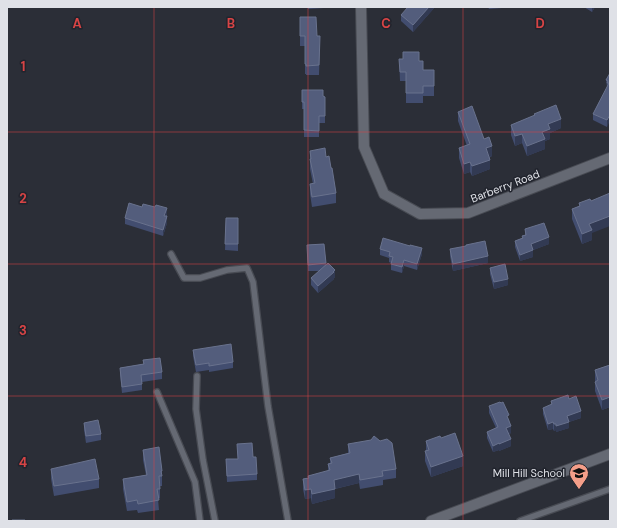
<svg xmlns="http://www.w3.org/2000/svg" width="617" height="528" viewBox="0 0 617 528" font-family="'DM Sans',sans-serif">
	<style>
		.lines { fill: none; stroke-linecap: round; stroke-linejoin: round }
		.lane-casing { stroke: #484b53; stroke-width: 8 }
		.street-casing { stroke: #484b53; stroke-width: 12 }
		.lane { stroke: #656973; stroke-width: 5.5 }
		.street { stroke: #656973; stroke-width: 10 }
		.wall { fill: #424d6f }
		.shaded-wall { fill: #323a53 }
		.building { fill: #535d7c; stroke: #69728d }
		.grid { fill: none; stroke: #d74445; stroke-width: 1; stroke-opacity: 0.55 }
		.labels { text-anchor: middle; dominant-baseline: central; stroke-width: 3; stroke-linejoin: round; paint-order: stroke }
		.street-label { font-size: 11px; fill: #dfe1e7; stroke: #21242d }
		.poi-label { font-size: 11px; fill: #dfe1e7; stroke: #21242d; text-anchor: end }
		.grid-label { font-size: 13px; text-anchor: middle; font-weight: bold; fill: #d74445; stroke: #21242d; stroke-width: 3; stroke-linejoin: round; paint-order: stroke }
	</style>
	<rect width="100%" height="100%" fill="#2b2e37"/>
	<g class="lines">
		<g class="lane-casing">
			<path id="lane" d="M 171,254 L 184,278 L 200,278 L 227,270 L 247,268 L 253,282 L 268,406 L 288,521
				M 197,376 L 196,409 L 203,460 L 215,521
				M 157,392 L 195,482 L 200,521
				M 520,521 L 610,489"/>
		</g>
		<g class="street-casing">
			<path id="street" d="M 361,7 L 364,147 L 384,194 L 420,214 L 468,213 L 610,158
				M 431,521 L 610,454"/>
		</g>
		<use href="#lane" class="lane"/>
		<use href="#street" class="street"/>
	</g>
	<path class="wall" d="M 308,7 L 324,7 L 324,8 L 308,9 Z
		M 435,7 L 413,32 L 401,21 L 401,15 Z
		M 488,7 L 502,7 L 502,8 L 489,9 Z
		M 584,7 L 595,7 L 592,12 Z
		M 300,17 L 317,36 L 320,46 L 319,75 L 306,75 L 306,74 L 305,74 L 305,46 L 300,46 Z
		M 399,59 L 403,59 L 419,61 L 423,70 L 434,70 L 434,96 L 423,96 L 423,103 L 406,103 L 406,81 L 400,81 Z
		M 610,73 L 607,127 L 593,120 L 593,114 L 607,87 L 606,80 Z
		M 302,90 L 323,96 L 325,97 L 325,123 L 319,123 L 319,137 L 304,137 L 304,109 L 302,109 Z
		M 458,112 L 484,139 L 492,156 L 490,157 L 490,169 L 472,176 L 470,172 L 464,174 L 459,158 L 459,148 L 467,146 L 458,121 Z
		M 534,114 L 561,128 L 550,133 L 550,139 L 545,141 L 545,149 L 527,156 L 522,143 L 515,146 L 511,135 L 511,125 L 534,116 Z
		M 310,151 L 326,157 L 331,168 L 336,193 L 336,203 L 312,207 L 310,194 L 310,184 L 313,184 L 310,169 Z
		M 579,203 L 592,233 L 592,240 L 582,244 L 572,219 L 572,209 L 579,206 Z
		M 167,215 L 167,223 L 163,236 L 125,224 L 125,218 Z
		M 226,218 L 238,218 L 238,251 L 225,250 Z
		M 525,229 L 549,244 L 533,250 L 533,257 L 520,261 L 515,247 L 515,241 L 522,238 L 522,236 L 525,235 Z
		M 324,244 L 326,265 L 335,277 L 334,278 L 334,279 L 318,293 L 311,285 L 311,278 L 320,271 L 308,271 L 307,245 Z
		M 380,249 L 422,254 L 417,270 L 404,266 L 402,273 L 391,270 L 391,263 L 389,262 L 389,258 L 380,255 Z
		M 450,249 L 488,263 L 453,271 L 450,256 Z
		M 490,268 L 508,285 L 494,289 L 490,274 Z
		M 193,350 L 233,362 L 233,368 L 209,372 L 209,370 L 196,372 L 193,356 Z
		M 609,355 L 610,355 L 610,407 L 602,410 L 595,391 L 595,370 L 609,365 Z
		M 143,360 L 162,372 L 162,379 L 142,382 L 142,390 L 122,393 L 120,375 L 120,368 L 143,364 Z
		M 569,399 L 581,418 L 569,422 L 569,428 L 556,432 L 556,430 L 554,431 L 553,429 L 548,430 L 543,414 L 543,408 L 551,405 L 551,401 Z
		M 489,406 L 509,419 L 511,433 L 509,434 L 511,446 L 499,451 L 499,450 L 493,452 L 487,438 L 487,432 L 496,428 L 489,413 Z
		M 84,423 L 101,434 L 101,440 L 86,443 L 84,430 Z
		M 441,438 L 463,466 L 431,477 L 425,461 L 425,451 L 426,451 L 426,441 Z
		M 237,444 L 253,457 L 257,474 L 257,480 L 227,482 L 226,459 L 238,459 Z
		M 348,444 L 396,469 L 396,478 L 383,480 L 383,485 L 360,489 L 359,483 L 335,489 L 335,498 L 312,504 L 311,498 L 305,499 L 303,489 L 303,479 L 308,478 L 308,476 L 328,471 L 328,464 L 330,463 L 330,458 L 348,453 Z
		M 143,450 L 162,471 L 162,486 L 160,486 L 160,498 L 158,499 L 159,510 L 138,513 L 137,510 L 127,511 L 123,489 L 123,479 L 146,475 L 143,460 Z
		M 51,469 L 99,479 L 99,488 L 54,496 L 51,479 Z"/>
	<path class="shaded-wall" d="M 429,7 L 435,7 L 413,32 L 413,25 Z
		M 592,7 L 595,7 L 592,12 Z
		M 610,115 L 610,121 L 607,127 L 607,120 Z
		M 561,119 L 561,128 L 550,133 L 550,139 L 545,141 L 545,149 L 527,156 L 527,146 L 542,132 L 548,124 Z
		M 522,134 L 522,143 L 515,146 L 515,136 Z
		M 492,146 L 492,156 L 486,158 L 486,148 Z
		M 490,160 L 490,169 L 472,176 L 472,166 Z
		M 470,162 L 470,172 L 464,174 L 464,164 Z
		M 167,208 L 167,215 L 164,222 L 164,216 Z
		M 167,216 L 167,223 L 163,236 L 163,230 Z
		M 610,216 L 610,226 L 592,233 L 592,240 L 582,244 L 582,234 L 589,224 Z
		M 549,237 L 549,244 L 531,251 L 531,244 Z
		M 422,248 L 422,254 L 417,270 L 417,264 Z
		M 533,250 L 533,257 L 520,261 L 520,255 Z
		M 488,256 L 488,263 L 453,271 L 453,264 Z
		M 404,260 L 404,266 L 402,273 L 402,267 Z
		M 335,270 L 335,277 L 334,278 L 334,279 L 318,293 L 318,286 Z
		M 508,279 L 508,285 L 494,289 L 494,282 Z
		M 610,397 L 610,407 L 602,410 L 602,400 Z
		M 581,411 L 581,418 L 569,422 L 569,428 L 556,432 L 556,426 L 567,416 Z
		M 553,422 L 553,429 L 548,430 L 548,424 Z
		M 554,424 L 556,424 L 556,430 L 554,431 Z
		M 511,426 L 511,433 L 506,435 L 506,428 Z
		M 511,439 L 511,446 L 499,451 L 499,444 Z
		M 499,443 L 499,450 L 493,452 L 493,446 Z
		M 463,456 L 463,466 L 431,477 L 431,467 Z
		M 359,474 L 359,483 L 334,489 L 334,480 Z
		M 311,489 L 311,498 L 305,499 L 305,490 Z
		M 335,489 L 335,498 L 312,504 L 312,494 Z"/>
	<path class="building" d="M 408,7 L 429,7 L 413,25 L 401,15 Z
		M 300,17 L 316,17 L 317,36 L 320,36 L 319,65 L 306,66 L 306,64 L 305,64 L 305,36 L 300,36 Z
		M 403,52 L 419,52 L 419,61 L 423,61 L 423,70 L 434,70 L 434,86 L 423,86 L 423,93 L 406,93 L 406,72 L 400,72 L 399,59 L 403,59 Z
		M 610,73 L 610,115 L 607,120 L 593,114 L 609,83 L 607,83 L 608,81 L 606,80 Z
		M 302,90 L 323,90 L 323,96 L 325,97 L 325,116 L 319,116 L 319,131 L 304,130 L 304,102 L 302,102 Z
		M 556,105 L 561,119 L 548,124 L 550,129 L 542,132 L 545,139 L 527,146 L 522,134 L 515,136 L 511,125 L 535,115 L 534,114 Z
		M 472,106 L 484,139 L 489,137 L 492,146 L 486,148 L 490,160 L 472,166 L 470,162 L 464,164 L 459,148 L 470,144 L 458,112 Z
		M 325,148 L 326,157 L 329,156 L 331,168 L 332,168 L 336,193 L 312,197 L 310,184 L 315,183 L 310,159 L 311,159 L 310,151 Z
		M 610,193 L 610,216 L 589,224 L 592,230 L 582,234 L 572,209 L 580,206 L 579,203 L 590,199 L 591,201 Z
		M 129,203 L 142,207 L 143,204 L 155,207 L 156,205 L 167,208 L 164,216 L 167,216 L 163,230 L 125,218 Z
		M 226,218 L 238,218 L 238,244 L 225,244 Z
		M 544,223 L 549,237 L 531,244 L 533,250 L 520,255 L 515,241 L 523,238 L 522,236 L 526,235 L 525,229 Z
		M 383,238 L 410,246 L 410,245 L 422,248 L 417,264 L 404,260 L 402,267 L 391,264 L 393,257 L 389,256 L 390,252 L 380,249 Z
		M 485,241 L 488,256 L 453,264 L 450,249 L 466,246 L 466,245 Z
		M 324,244 L 326,263 L 308,265 L 307,245 Z
		M 328,263 L 335,270 L 333,272 L 334,272 L 318,286 L 311,278 Z
		M 505,264 L 508,279 L 494,282 L 490,268 Z
		M 231,344 L 233,362 L 209,366 L 209,363 L 196,365 L 193,350 Z
		M 160,358 L 162,372 L 141,375 L 142,384 L 122,387 L 120,368 L 144,364 L 143,360 Z
		M 610,365 L 610,397 L 602,400 L 595,382 L 598,380 L 595,370 Z
		M 568,395 L 569,399 L 576,396 L 581,411 L 567,416 L 569,422 L 556,426 L 556,424 L 554,424 L 553,422 L 548,424 L 543,408 L 552,404 L 551,401 Z
		M 500,402 L 501,403 L 503,402 L 509,415 L 507,416 L 511,426 L 506,428 L 511,439 L 499,444 L 499,443 L 493,446 L 487,432 L 498,427 L 489,406 Z
		M 98,420 L 101,434 L 86,436 L 84,423 Z
		M 455,433 L 463,456 L 431,467 L 425,451 L 429,450 L 426,441 L 440,436 L 441,438 Z
		M 374,436 L 380,441 L 387,439 L 392,443 L 396,469 L 382,471 L 383,476 L 360,480 L 359,474 L 334,480 L 335,489 L 312,494 L 311,489 L 305,490 L 303,479 L 309,478 L 308,476 L 330,470 L 328,464 L 332,463 L 330,458 L 350,453 L 348,444 L 371,440 Z
		M 252,443 L 253,457 L 256,457 L 257,474 L 227,476 L 226,459 L 238,459 L 237,444 Z
		M 159,447 L 162,471 L 161,471 L 162,476 L 159,476 L 160,489 L 157,489 L 159,500 L 138,504 L 137,500 L 127,502 L 123,479 L 147,475 L 143,450 Z
		M 95,459 L 99,479 L 54,486 L 51,469 Z
		M 12,520 L 25,520 L 25,521 L 12,521 Z"/>
	<path class="grid" d="M 154,7 L 154,521M 308,7 L 308,521M 463,7 L 463,521M 7,132 L 610,132M 7,264 L 610,264M 7,396 L 610,396"/>
	<defs>
		<g id="school-pin" transform="scale(1)"><path d="M0 17L-7.5 6A9.5 9.5 0 1 1 7.5 6Z" fill="#f49e89" stroke="#21242d"/><path d="M0-5L7-2L0 1L-7-2ZM-4 1L0 2.5L4 1V4Q0 6-4 4Z" fill="#111"/></g>
	</defs>
	<g fill-rule="evenodd">
		<use href="#school-pin" x="579" y="473"/>
	</g>
	<g class="labels">
		<g class="street-label">
			<text transform="translate(505 186) rotate(-21)">Barberry Road</text>
		</g>
		<g class="poi-label">
			<text x="565" y="473">Mill Hill School</text>
		</g>
	</g>
	<g class="grid-label">
		<text x="77" y="28">A</text>
		<text x="231" y="28">B</text>
		<text x="386" y="28">C</text>
		<text x="540" y="28">D</text>
		<text x="23" y="71">1</text>
		<text x="23" y="203">2</text>
		<text x="23" y="335">3</text>
		<text x="23" y="467">4</text>
	</g>
	<rect width="617" height="528" fill="none" stroke="#dfe1e7" stroke-width="16"/>
</svg>
